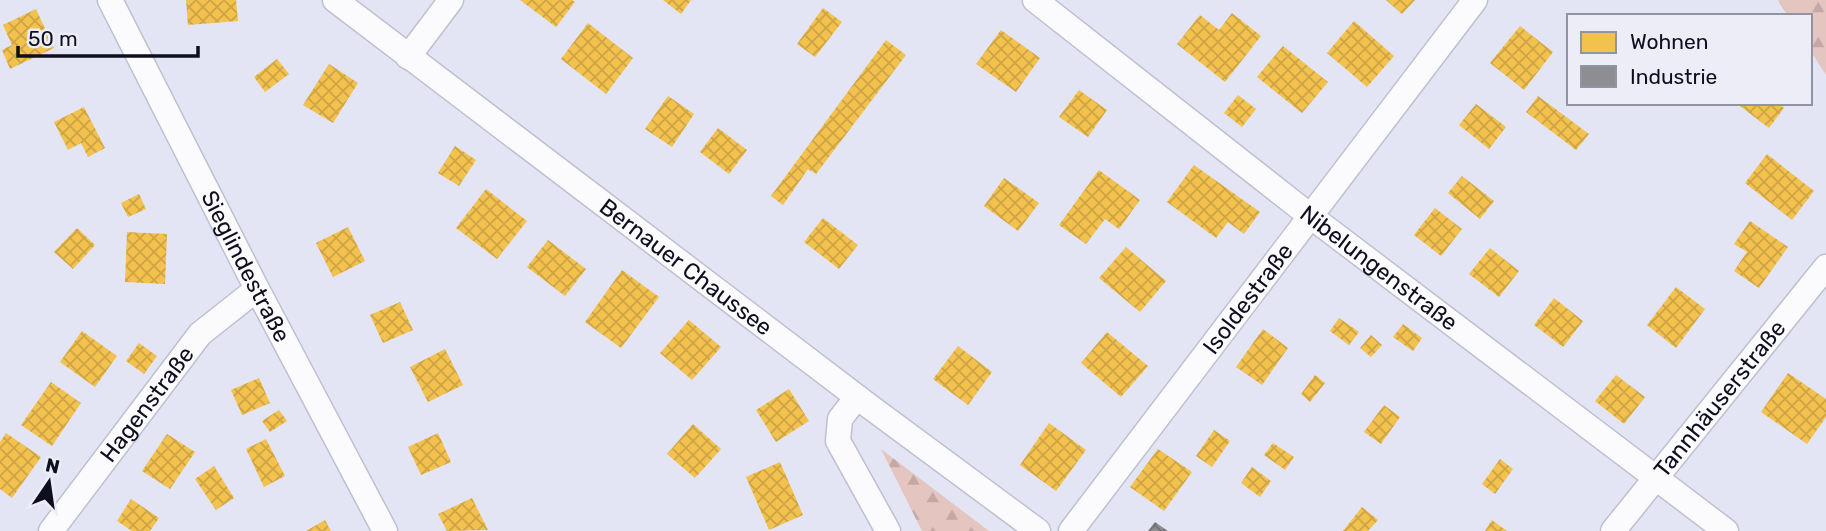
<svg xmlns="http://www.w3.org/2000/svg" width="1826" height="531" viewBox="0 0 1826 531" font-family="Rubik,sans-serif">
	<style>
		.forest { fill: url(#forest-firs) }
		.homes { fill: url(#homes-cross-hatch) }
		.industry { fill: url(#industry-cross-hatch) }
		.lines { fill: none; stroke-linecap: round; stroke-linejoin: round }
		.minor-casing { stroke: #bec0d0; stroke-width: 27 }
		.minor { stroke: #fbfbfe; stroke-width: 24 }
		.labels { text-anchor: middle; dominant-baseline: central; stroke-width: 7; stroke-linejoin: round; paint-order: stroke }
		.street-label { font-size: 23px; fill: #0e0e1f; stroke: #ecedf7 }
	</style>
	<defs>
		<pattern id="forest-firs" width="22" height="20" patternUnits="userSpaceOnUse" patternTransform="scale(1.75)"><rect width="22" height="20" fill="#e5c5c0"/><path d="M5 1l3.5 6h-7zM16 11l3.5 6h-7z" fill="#c3a8a5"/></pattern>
		<pattern id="homes-cross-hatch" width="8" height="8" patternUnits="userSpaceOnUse" patternTransform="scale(1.75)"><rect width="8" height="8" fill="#f2c14e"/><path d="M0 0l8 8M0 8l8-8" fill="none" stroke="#cea544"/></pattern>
		<pattern id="industry-cross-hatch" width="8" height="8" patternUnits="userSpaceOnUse" patternTransform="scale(1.75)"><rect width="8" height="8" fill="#8d8d92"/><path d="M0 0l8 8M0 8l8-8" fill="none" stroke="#727277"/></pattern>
	</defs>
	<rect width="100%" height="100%" fill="#e3e5f5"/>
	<path class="forest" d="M 1778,0 L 1826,0 L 1826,75 L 1810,50 L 1810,16 L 1788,16 Z
		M 881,449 L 989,531 L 922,531 Z"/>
	<path class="homes" d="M 186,0 L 236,0 L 238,21 L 188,25 Z
		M 520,0 L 572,0 L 575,2 L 556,27 Z
		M 663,0 L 691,0 L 681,14 Z
		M 1386,0 L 1415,0 L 1402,14 Z
		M 823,8 L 842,22 L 815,57 L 797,44 Z
		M 36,9 L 54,48 L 10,69 L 2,50 L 12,45 L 3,25 Z
		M 1232,13 L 1261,36 L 1225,82 L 1177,44 L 1200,15 L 1219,30 Z
		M 1354,21 L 1394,56 L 1367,87 L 1327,53 Z
		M 588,23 L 633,58 L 606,94 L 561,59 Z
		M 1520,26 L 1553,52 L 1524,90 L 1490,63 Z
		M 1001,30 L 1040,58 L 1016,92 L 976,64 Z
		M 886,40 L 906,55 L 816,174 L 808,169 L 783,205 L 771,196 Z
		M 1283,46 L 1328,82 L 1302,113 L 1257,77 Z
		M 277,59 L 289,74 L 265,92 L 254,77 Z
		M 329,64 L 358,83 L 333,123 L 303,105 Z
		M 1079,90 L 1107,110 L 1088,137 L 1059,117 Z
		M 1238,95 L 1256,109 L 1242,127 L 1224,113 Z
		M 668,96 L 694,114 L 672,147 L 645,129 Z
		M 1538,96 L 1589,134 L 1576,150 L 1526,112 Z
		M 1736,103 L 1778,103 L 1784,108 L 1769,128 Z
		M 1476,104 L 1506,127 L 1489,149 L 1459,125 Z
		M 84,107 L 105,148 L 88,157 L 81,143 L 68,150 L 54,122 Z
		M 718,128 L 747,150 L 729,174 L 700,152 Z
		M 455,146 L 476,160 L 459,186 L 438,173 Z
		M 1767,154 L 1814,191 L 1792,220 L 1745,183 Z
		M 1194,165 L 1260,212 L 1244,234 L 1228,222 L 1216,238 L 1167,202 Z
		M 1099,170 L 1140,200 L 1119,229 L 1105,219 L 1086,244 L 1059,225 Z
		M 1462,176 L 1494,201 L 1480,219 L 1448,193 Z
		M 1004,178 L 1039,203 L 1018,231 L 984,206 Z
		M 486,189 L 527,221 L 497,259 L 456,228 Z
		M 139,194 L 146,209 L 128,217 L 121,203 Z
		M 1435,208 L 1462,229 L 1441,256 L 1414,235 Z
		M 823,218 L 858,245 L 839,269 L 804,242 Z
		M 1750,221 L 1788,247 L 1759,288 L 1734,271 L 1747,252 L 1734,244 Z
		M 348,227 L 365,261 L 333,277 L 316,243 Z
		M 77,228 L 95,245 L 73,269 L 54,252 Z
		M 127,232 L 167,234 L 165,284 L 125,282 Z
		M 548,240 L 586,269 L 565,296 L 527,267 Z
		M 1126,247 L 1166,281 L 1140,312 L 1099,278 Z
		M 1490,248 L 1519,271 L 1499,297 L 1469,274 Z
		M 622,270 L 659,297 L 621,348 L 585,322 Z
		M 1676,287 L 1705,309 L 1676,348 L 1647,325 Z
		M 1554,298 L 1583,321 L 1563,347 L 1534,325 Z
		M 400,302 L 413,330 L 383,343 L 370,315 Z
		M 1339,318 L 1359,332 L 1349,345 L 1330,331 Z
		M 689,320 L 721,347 L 692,380 L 660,353 Z
		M 1403,324 L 1422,338 L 1413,351 L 1393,337 Z
		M 1263,329 L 1288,348 L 1262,385 L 1236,367 Z
		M 82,331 L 117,356 L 95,387 L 60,362 Z
		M 1107,332 L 1148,366 L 1121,397 L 1081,363 Z
		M 1371,335 L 1382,345 L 1371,357 L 1360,348 Z
		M 139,343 L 157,356 L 144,374 L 126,361 Z
		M 958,346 L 992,372 L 968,405 L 933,379 Z
		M 445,349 L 463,385 L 428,402 L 410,367 Z
		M 1788,373 L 1826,399 L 1826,417 L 1807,444 L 1761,412 Z
		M 1315,375 L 1325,383 L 1310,402 L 1301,394 Z
		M 1616,375 L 1645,397 L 1624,424 L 1595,401 Z
		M 259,378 L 270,403 L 242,415 L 231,390 Z
		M 51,382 L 81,403 L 52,446 L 21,425 Z
		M 789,389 L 809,421 L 776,442 L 756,410 Z
		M 1384,405 L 1400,417 L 1381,444 L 1364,432 Z
		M 279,410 L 287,421 L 270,432 L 262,421 Z
		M 1049,423 L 1086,450 L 1056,491 L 1020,465 Z
		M 693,424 L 721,449 L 695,478 L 667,454 Z
		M 1214,430 L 1230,441 L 1212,467 L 1196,456 Z
		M 6,433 L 41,457 L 12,498 L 0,489 L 0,442 Z
		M 438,433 L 451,462 L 421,475 L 408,447 Z
		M 167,434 L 195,452 L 170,489 L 142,471 Z
		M 266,439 L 285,476 L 264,487 L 246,449 Z
		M 1273,443 L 1294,457 L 1285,470 L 1264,455 Z
		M 1158,449 L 1192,472 L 1164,511 L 1130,487 Z
		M 1500,459 L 1513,469 L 1495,494 L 1482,484 Z
		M 780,462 L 803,515 L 769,530 L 746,477 Z
		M 214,466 L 234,498 L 216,510 L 195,479 Z
		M 1252,467 L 1271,481 L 1260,497 L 1241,483 Z
		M 472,498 L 488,530 L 447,531 L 438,514 Z
		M 131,499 L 159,518 L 150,531 L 132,531 L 117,521 Z
		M 1362,507 L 1378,520 L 1368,531 L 1343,531 Z
		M 325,520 L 331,531 L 306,531 Z
		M 1492,520 L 1507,531 L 1485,531 Z"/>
	<path class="industry" d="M 1155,522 L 1168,531 L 1148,531 Z"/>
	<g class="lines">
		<g class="minor-casing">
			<g id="minor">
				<path id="s1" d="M 110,0 L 257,289 L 385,531"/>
				<path id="s2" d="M 335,0 L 869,406 L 1038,531"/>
				<path id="s3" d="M 1035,0 L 1309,215 L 1726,531"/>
				<path d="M 408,57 L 451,0"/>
				<path d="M 857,397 L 840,419 L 838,441 L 888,531"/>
				<path id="s4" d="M 51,531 L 200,334 L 257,289"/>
				<path id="s5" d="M 1071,531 L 1475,0"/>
				<path id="s6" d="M 1613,531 L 1826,267"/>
			</g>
		</g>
		<use href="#minor" class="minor"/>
	</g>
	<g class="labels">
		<g class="street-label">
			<text stroke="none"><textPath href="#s1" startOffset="299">Sieglindestraße</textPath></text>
			<text stroke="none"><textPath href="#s2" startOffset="441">Bernauer Chaussee</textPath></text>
			<text stroke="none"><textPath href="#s3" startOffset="436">Nibelungenstraße</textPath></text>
			<text stroke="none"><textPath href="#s5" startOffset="292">Isoldestraße</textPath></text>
			<text stroke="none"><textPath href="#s6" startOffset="170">Tannhäuserstraße</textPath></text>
			<text stroke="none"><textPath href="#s4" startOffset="159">Hagenstraße</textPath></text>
		</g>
	</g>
	<rect x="1567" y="14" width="245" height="91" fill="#ecedf7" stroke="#9394a1" stroke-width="2"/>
	<rect x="1581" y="32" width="35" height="21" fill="#f2c14e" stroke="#9394a1" stroke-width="2"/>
	<text x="1630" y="49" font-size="21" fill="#0e0e1f">Wohnen</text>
	<rect x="1581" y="66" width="35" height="21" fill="#8d8d92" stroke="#9394a1" stroke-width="2"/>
	<text x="1630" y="84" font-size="21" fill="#0e0e1f">Industrie</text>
	<g transform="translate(49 482) rotate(13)" stroke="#ecedf7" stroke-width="5" paint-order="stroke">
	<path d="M0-5L12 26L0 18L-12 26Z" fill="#0e0e1f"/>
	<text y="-10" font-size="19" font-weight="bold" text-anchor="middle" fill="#0e0e1f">N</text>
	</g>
	<path d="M18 46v10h180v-10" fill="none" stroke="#0e0e1f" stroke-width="3.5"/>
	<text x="28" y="46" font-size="21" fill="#0e0e1f" stroke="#ecedf7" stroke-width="5" paint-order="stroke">50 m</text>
</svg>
